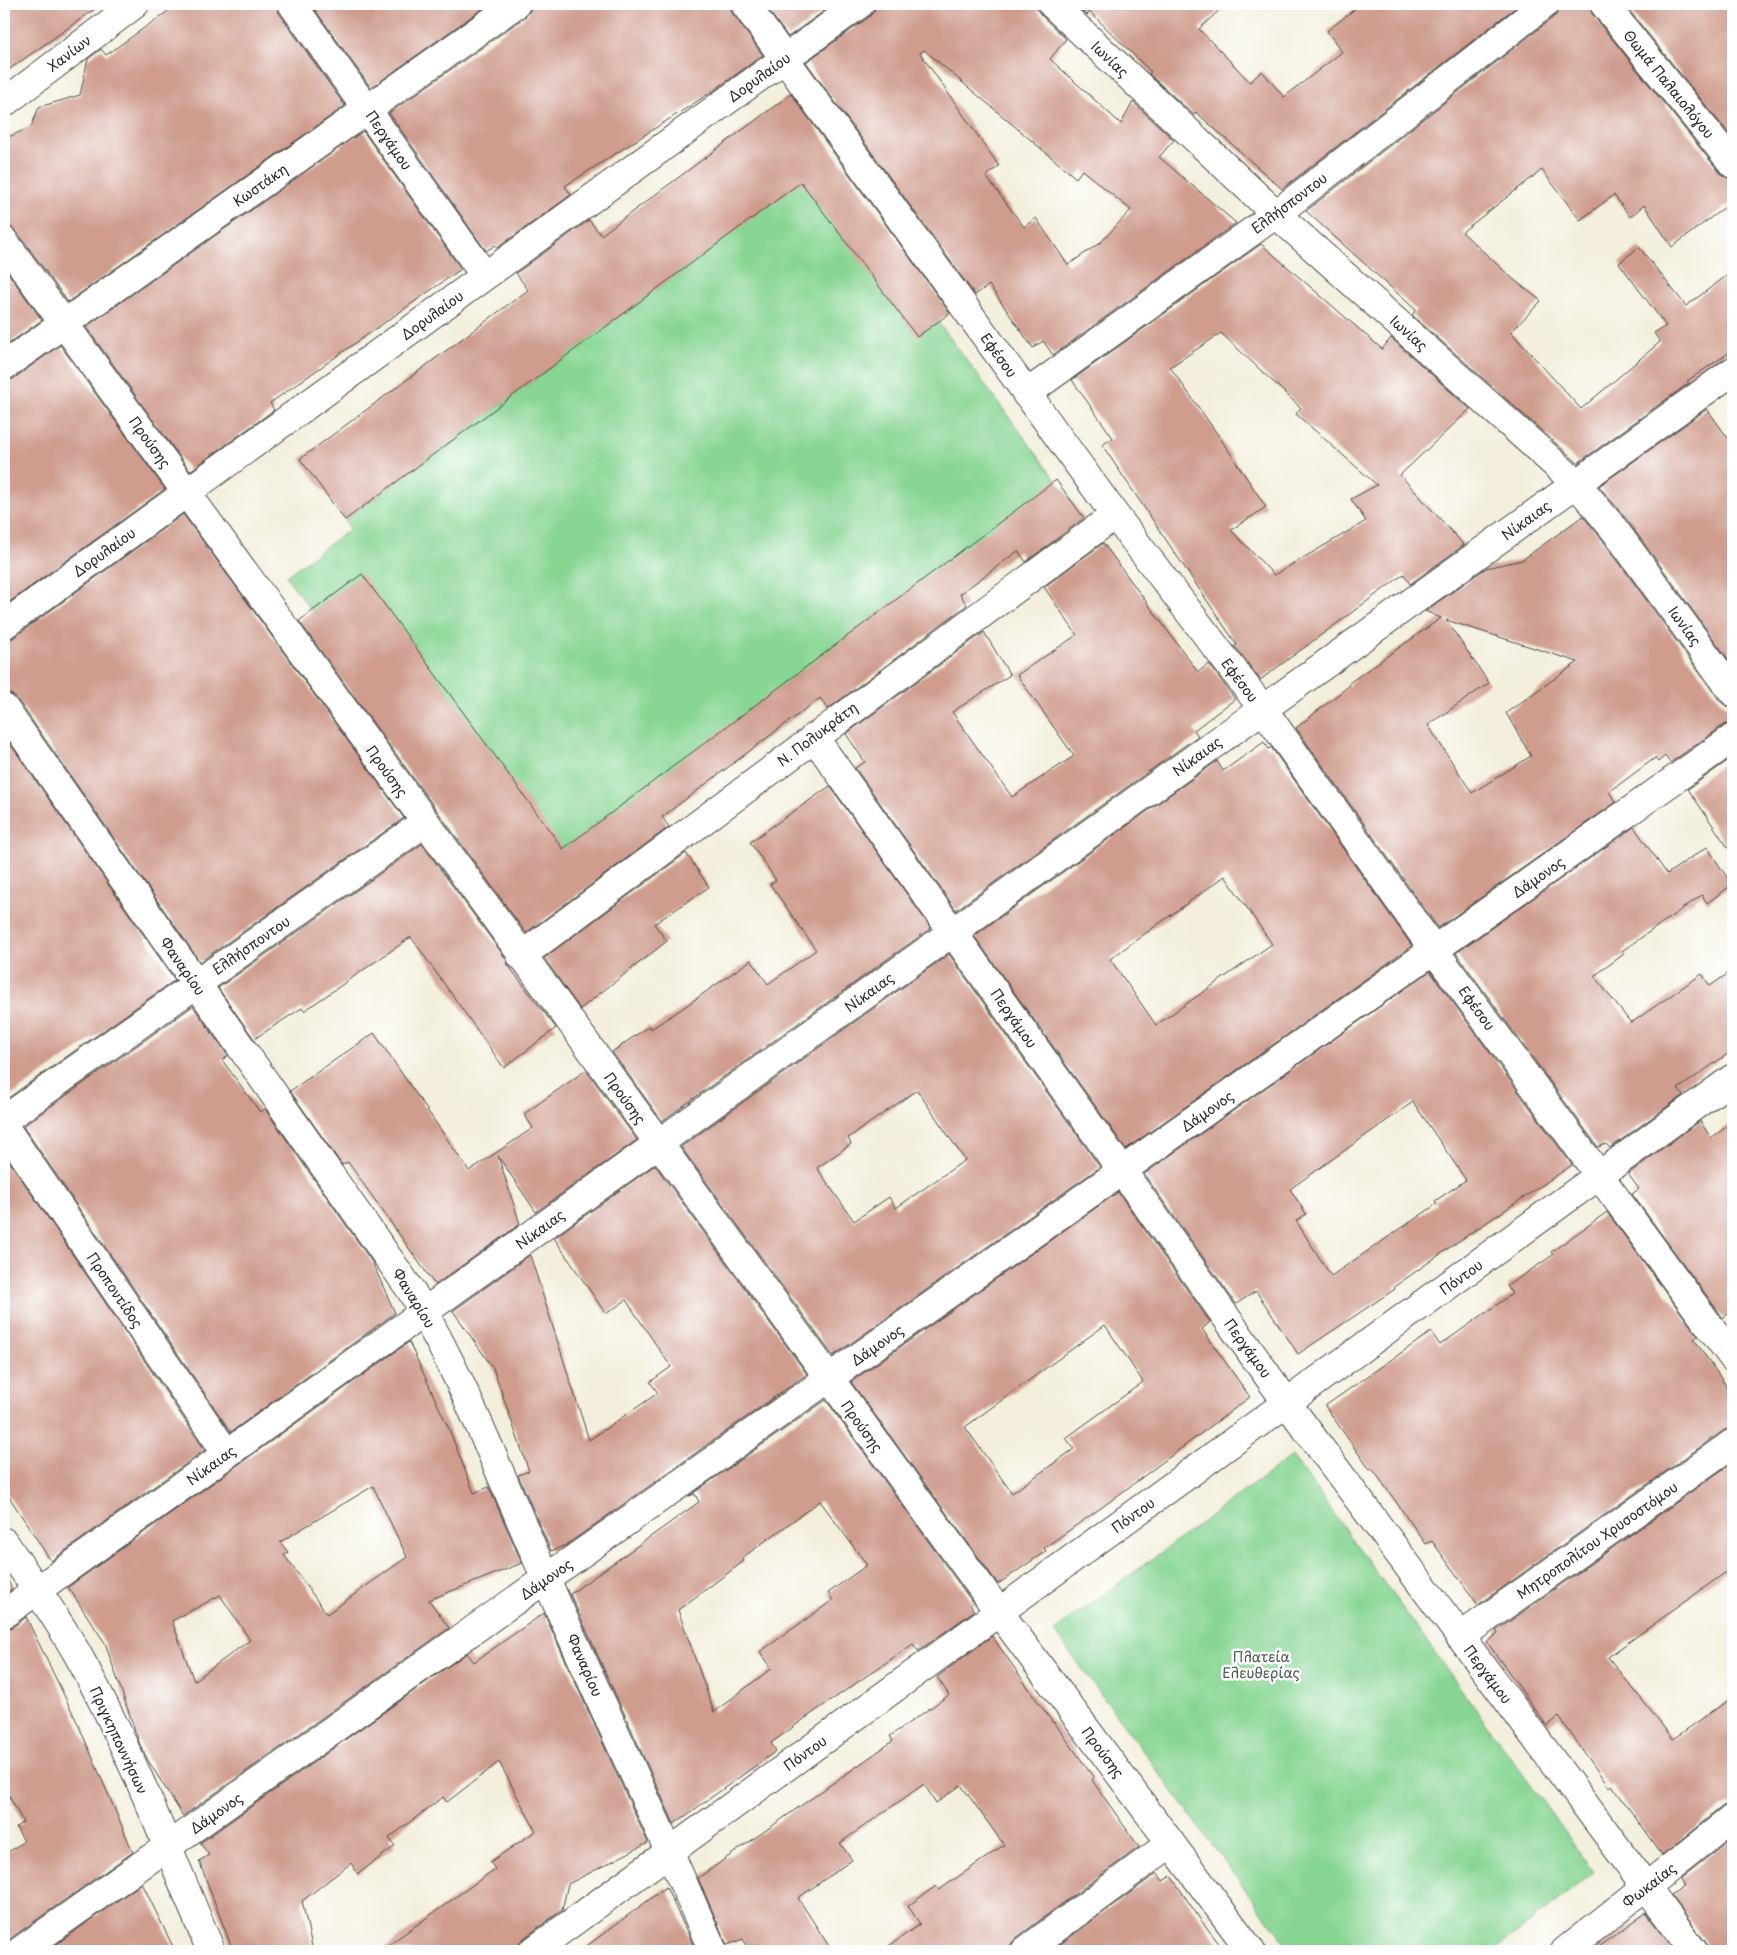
<svg xmlns="http://www.w3.org/2000/svg" width="1737" height="1955" viewBox="0 0 1737 1955" font-family="'Playpen Sans',sans-serif">
	<style>
		.green { fill: #88d694; stroke: #5a8060 }
		.building { fill: #cf9c8e; fill-rule: evenodd }
		.lines { fill: none; stroke-linecap: round; stroke-linejoin: round }
		.pedestrian-casing { stroke: #494846; stroke-width: 30 }
		.minor-casing { stroke: #494846; stroke-width: 30 }
		.tertiary-casing { stroke: #494846; stroke-width: 30 }
		.pedestrian { stroke: #fff; stroke-width: 28 }
		.minor { stroke: #fff; stroke-width: 28 }
		.tertiary { stroke: #fff; stroke-width: 28 }
		.labels { text-anchor: middle; dominant-baseline: central; stroke-width: 5; stroke-linejoin: round; paint-order: stroke }
		.street-label { font-size: 14px; fill: #2b2b2b; stroke: #fff }
		.park-label { font-size: 14px; fill: #475e4a; stroke: #fff }
	</style>
	<rect width="100%" height="100%" fill="#fff"/>
	<filter id="ink" filterUnits="userSpaceOnUse"><feTurbulence type="fractalNoise" baseFrequency=".02" numOctaves="2"/><feDisplacementMap in="SourceGraphic" scale="10" xChannelSelector="R" yChannelSelector="G"/><feConvolveMatrix kernelMatrix="1 2 1 2 8 2 1 2 1" color-interpolation-filters="sRGB"/></filter>
	<filter id="wash" filterUnits="userSpaceOnUse"><feTurbulence type="fractalNoise" baseFrequency=".0096" numOctaves="4" result="noise"/><feDisplacementMap in="SourceGraphic" scale="20" xChannelSelector="R" yChannelSelector="G"/><feGaussianBlur stdDeviation="1.12" result="paint"/><feColorMatrix in="noise" values="0 0 0 0 0 0 0 0 0 0 0 0 0 0 0 0 0 1.4 0 .05"/><feComposite in="paint" operator="in"/></filter>
	<g filter="url(#wash)">
		<rect width="100%" height="100%" fill="#f3efdc"/>
		<path class="green" d="M 822,166 L 1076,507 L 532,913 L 286,576 L 350,529 L 345,520 Z
			M 1292,1456 L 1594,1872 L 1494,1951 L 1291,1951 L 1054,1631 Z"/>
		<g id="blocks">
			<path class="building" d="M 4,4 L 102,4 L 4,73 Z
				M 178,4 L 277,4 L 279,13 L 345,106 L 68,302 L 17,232 L 11,227 L 4,226 L 4,139 L 31,127 L 39,107 L 80,95 L 88,59 L 101,49 L 106,55 Z
				M 311,4 L 489,4 L 371,88 Z
				M 531,4 L 730,4 L 732,13 L 763,55 L 713,91 L 565,186 L 571,195 L 497,248 L 495,245 L 486,251 L 389,113 L 525,17 L 530,11 Z
				M 764,4 L 834,4 L 788,37 Z
				M 875,4 L 1037,4 L 1037,9 L 1041,15 L 1066,39 L 1050,59 L 1121,124 L 1133,102 L 1174,140 L 1159,157 L 1236,223 L 1053,355 L 1043,341 L 1033,348 L 989,285 L 975,295 L 806,62 L 869,17 L 874,11 ZM 924,50 L 1076,178 L 1082,170 L 1131,210 L 1101,242 L 1068,265 L 1036,218 L 1024,227 L 986,176 L 999,166 L 920,53 Z
				M 1075,4 L 1226,4 L 1199,29 L 1250,82 L 1262,71 L 1284,97 L 1342,52 L 1327,31 L 1361,4 L 1520,4 L 1282,189 L 1196,112 L 1194,115 L 1149,74 L 1151,72 L 1090,12 L 1087,15 Z
				M 1560,4 L 1589,4 L 1592,14 L 1721,174 L 1727,178 L 1733,179 L 1733,201 L 1672,247 L 1644,205 L 1630,217 L 1614,195 L 1580,220 L 1542,170 L 1462,232 L 1513,279 L 1541,301 L 1511,332 L 1581,409 L 1660,342 L 1654,333 L 1666,326 L 1619,263 L 1639,247 L 1686,306 L 1733,271 L 1733,350 L 1687,381 L 1689,383 L 1578,463 L 1412,315 L 1416,310 L 1306,211 L 1555,16 L 1559,10 Z
				M 1624,4 L 1733,4 L 1733,139 Z
				M 791,94 L 950,313 L 917,337 L 801,182 L 345,520 L 300,459 L 528,290 L 516,273 L 589,220 L 601,235 Z
				M 363,131 L 461,269 L 270,403 L 274,410 L 190,471 L 86,327 Z
				M 1261,244 L 1382,349 L 1391,338 L 1470,409 L 1400,475 L 1464,545 L 1410,584 L 1404,574 L 1260,680 L 1235,646 L 1237,645 L 1102,445 L 1113,438 L 1072,380 ZM 1221,333 L 1301,408 L 1296,414 L 1377,485 L 1351,499 L 1366,521 L 1274,575 L 1231,530 L 1266,507 L 1216,432 L 1170,367 Z
				M 4,267 L 42,320 L 4,347 Z
				M 60,345 L 165,489 L 4,606 L 4,381 L 13,379 Z
				M 1707,409 L 1733,445 L 1733,666 L 1627,520 L 1599,486 Z
				M 1056,480 L 1084,518 L 1026,562 L 1018,551 L 960,594 L 967,605 L 828,709 L 820,698 L 662,817 L 669,827 L 526,933 L 299,621 L 362,574 L 563,849 Z
				M 183,514 L 404,818 L 200,962 L 17,699 L 11,694 L 4,693 L 4,640 L 13,638 Z
				M 1583,516 L 1602,539 L 1720,701 L 1726,706 L 1733,707 L 1733,723 L 1724,725 L 1670,763 L 1665,756 L 1658,762 L 1655,758 L 1609,792 L 1616,802 L 1438,928 L 1296,728 L 1350,685 L 1349,683 L 1441,618 L 1425,611 L 1486,568 L 1522,560 ZM 1446,620 L 1578,662 L 1506,713 L 1531,756 L 1472,793 L 1428,725 L 1489,683 Z
				M 1103,543 L 1198,672 L 1209,664 L 1235,699 L 1194,730 L 1198,736 L 956,910 L 855,768 L 865,762 L 846,734 L 984,632 L 1010,675 L 952,712 L 1012,797 L 1074,756 L 1017,675 L 1077,635 L 1044,587 Z
				M 4,735 L 175,980 L 4,1101 Z
				M 1264,742 L 1269,749 L 1271,747 L 1412,946 L 1126,1149 L 974,936 L 1217,761 L 1223,771 ZM 1225,876 L 1272,944 L 1156,1025 L 1110,959 Z
				M 1733,757 L 1733,855 L 1688,789 Z
				M 830,786 L 931,928 L 662,1121 L 612,1052 L 649,1026 L 651,1029 L 680,1010 L 751,960 L 768,984 L 816,950 L 770,884 L 776,880 L 750,842 Z
				M 1634,827 L 1667,874 L 1707,847 L 1732,885 L 1707,903 L 1702,895 L 1622,951 L 1624,954 L 1594,976 L 1631,1023 L 1702,974 L 1710,986 L 1733,970 L 1733,1050 L 1678,1089 L 1683,1095 L 1610,1148 L 1606,1144 L 1598,1147 L 1456,953 Z
				M 422,844 L 506,959 L 508,965 L 556,1028 L 504,1068 L 411,937 L 304,1011 L 302,1008 L 254,1039 L 218,988 Z
				M 686,853 L 709,887 L 654,924 L 667,941 L 580,1009 L 544,958 Z
				M 949,954 L 1100,1167 L 833,1356 L 681,1147 ZM 917,1090 L 965,1160 L 896,1208 L 889,1197 L 854,1221 L 817,1168 L 851,1144 L 848,1138 Z
				M 1430,971 L 1572,1165 L 1456,1243 L 1394,1287 L 1395,1289 L 1298,1354 L 1256,1291 L 1236,1304 L 1144,1174 ZM 1413,1102 L 1466,1180 L 1435,1201 L 1437,1204 L 1331,1276 L 1296,1221 L 1306,1214 L 1290,1189 Z
				M 193,1006 L 228,1056 L 222,1060 L 260,1112 L 265,1109 L 372,1262 L 395,1313 L 231,1432 L 23,1126 Z
				M 374,1033 L 469,1171 L 533,1128 L 524,1114 L 586,1070 L 637,1140 L 536,1212 L 498,1156 L 520,1224 L 435,1285 L 348,1162 L 342,1165 L 290,1091 Z
				M 1700,1121 L 1711,1138 L 1733,1122 L 1733,1310 L 1723,1318 L 1632,1194 L 1639,1189 L 1628,1174 Z
				M 4,1153 L 205,1450 L 51,1561 L 4,1489 Z
				M 655,1165 L 807,1374 L 566,1545 L 551,1551 L 518,1475 L 529,1471 L 493,1368 L 453,1311 L 530,1255 L 589,1440 L 658,1393 L 650,1382 L 671,1367 L 626,1300 L 606,1314 L 554,1238 Z
				M 1118,1192 L 1210,1322 L 1202,1329 L 1250,1397 L 1105,1505 L 1044,1548 L 1046,1551 L 998,1584 L 851,1382 ZM 1105,1325 L 1143,1382 L 1066,1438 L 1074,1449 L 1012,1493 L 965,1427 Z
				M 1607,1212 L 1698,1336 L 1694,1339 L 1733,1396 L 1733,1428 L 1724,1430 L 1478,1605 L 1432,1541 L 1426,1544 L 1372,1468 L 1370,1470 L 1325,1406 L 1431,1332 L 1440,1345 L 1512,1294 L 1507,1286 L 1553,1255 L 1551,1252 Z
				M 409,1342 L 449,1429 L 474,1493 L 489,1487 L 522,1563 L 429,1600 L 449,1628 L 183,1816 L 149,1762 L 140,1745 L 105,1643 L 68,1587 ZM 373,1486 L 407,1557 L 327,1614 L 284,1555 L 288,1552 L 280,1542 ZM 220,1595 L 250,1640 L 194,1681 L 172,1621 Z
				M 826,1400 L 973,1603 L 970,1605 L 974,1611 L 918,1651 L 913,1644 L 807,1717 L 771,1743 L 776,1751 L 674,1824 L 570,1594 L 699,1502 L 695,1494 L 689,1496 ZM 820,1501 L 867,1565 L 828,1593 L 833,1600 L 760,1652 L 772,1668 L 714,1712 L 678,1610 L 744,1561 L 742,1558 Z
				M 1733,1462 L 1733,1567 L 1608,1657 L 1673,1739 L 1733,1697 L 1733,1803 L 1723,1806 L 1662,1855 L 1612,1785 L 1609,1787 L 1559,1717 L 1547,1726 L 1487,1642 L 1498,1634 L 1496,1631 Z
				M 4,1572 L 12,1589 L 4,1595 Z
				M 544,1613 L 648,1843 L 568,1884 L 562,1910 L 524,1938 L 519,1944 L 518,1951 L 380,1951 L 495,1869 L 490,1862 L 536,1831 L 499,1762 L 447,1802 L 443,1797 L 389,1838 L 395,1846 L 358,1874 L 351,1863 L 302,1901 L 313,1951 L 233,1951 L 199,1861 L 209,1855 L 200,1843 L 467,1653 L 474,1662 Z
				M 26,1617 L 78,1724 L 133,1852 L 11,1938 L 6,1944 L 4,1951 L 4,1855 L 24,1841 L 16,1827 L 23,1822 L 4,1786 L 4,1629 L 13,1627 Z
				M 992,1636 L 1053,1723 L 1054,1722 L 1094,1778 L 1092,1780 L 1139,1847 L 1016,1938 L 1011,1944 L 1010,1951 L 882,1951 L 920,1924 L 908,1906 L 936,1886 L 939,1890 L 1004,1845 L 961,1785 L 936,1803 L 924,1784 L 840,1843 L 852,1860 L 798,1898 L 832,1951 L 749,1951 L 743,1939 L 727,1945 L 698,1878 L 893,1741 L 890,1736 L 949,1695 L 937,1677 Z
				M 1733,1838 L 1733,1951 L 1709,1951 L 1706,1942 L 1671,1895 L 1684,1886 L 1680,1880 Z
				M 1157,1873 L 1163,1881 L 1171,1876 L 1200,1919 L 1225,1951 L 1051,1951 Z
				M 142,1883 L 175,1951 L 47,1951 Z
				M 666,1887 L 696,1951 L 580,1951 Z
				M 1646,1913 L 1675,1951 L 1592,1951 Z"/>
		</g>
	</g>
	<g filter="url(#ink)">
		<use href="#blocks" fill-opacity="0" stroke="#494846" stroke-width="1"/>
		<g class="lines">
			<g class="pedestrian-casing">
				<path id="pedestrian" d="M 1287,1403 L 1646,1887
					M 999,1612 L 1251,1951
					M 1460,1637 L 1733,1443
					M 1025,1951 L 1171,1843"/>
			</g>
			<g class="minor-casing">
				<path id="minor" d="M 292,4 L 485,276
					M 745,4 L 1115,515 L 1263,709 L 1434,950 L 1733,1358
					M 1604,4 L 1733,164
					M 4,103 L 135,4
					M 4,366 L 516,4
					M 1026,394 L 1276,214 L 1545,4
					M 4,625 L 860,4
					M 4,708 L 412,1292 C 466,1383 503,1483 546,1579 C 601,1703 659,1826 713,1951
					M 814,737 L 1287,1403
					M 521,956 L 1115,515
					M 4,1120 L 424,823
					M 4,1126 L 227,1454
					M 4,1542 C 32,1583 61,1623 84,1666 C 134,1758 171,1856 211,1951
					M 4,1614 L 1733,371
					M 1646,1887 L 1694,1951
					M 20,1951 L 1733,738"/>
			</g>
			<g class="tertiary-casing">
				<path id="tertiary" d="M 1052,4 L 1276,214 L 1576,483 L 1614,529 L 1733,692
					M 4,241 L 999,1612
					M 533,1951 L 1733,1078
					M 1565,1951 L 1733,1818"/>
			</g>
			<use href="#pedestrian" class="pedestrian"/>
			<use href="#minor" class="minor"/>
			<use href="#tertiary" class="tertiary"/>
		</g>
	</g>
	<g class="labels">
		<g class="street-label">
			<text transform="translate(69 53) rotate(-37)">Χανίων</text>
			<text transform="translate(1110 59) rotate(43)">Ιωνίας</text>
			<text transform="translate(759 77) rotate(-36)">Δορυλαίου</text>
			<text transform="translate(1669 84) rotate(51)">Θωμά Παλαιολόγου</text>
			<text transform="translate(389 140) rotate(55)">Περγάμου</text>
			<text transform="translate(260 185) rotate(-35)">Κωστάκη</text>
			<text transform="translate(1289 203) rotate(-37)">Ελλήσποντου</text>
			<text transform="translate(432 315) rotate(-36)">Δορυλαίου</text>
			<text transform="translate(1409 333) rotate(42)">Ιωνίας</text>
			<text transform="translate(999 355) rotate(54)">Εφέσου</text>
			<text transform="translate(150 442) rotate(54)">Προύσης</text>
			<text transform="translate(1526 520) rotate(-36)">Νίκαιας</text>
			<text transform="translate(104 552) rotate(-36)">Δορυλαίου</text>
			<text transform="translate(1685 626) rotate(54)">Ιωνίας</text>
			<text transform="translate(1240 680) rotate(53)">Εφέσου</text>
			<text transform="translate(817 734) rotate(-37)">Ν. Πολυκράτη</text>
			<text transform="translate(1197 756) rotate(-36)">Νίκαιας</text>
			<text transform="translate(387 771) rotate(54)">Προύσης</text>
			<text transform="translate(1538 877) rotate(-35)">Δάμονος</text>
			<text transform="translate(251 945) rotate(-35)">Ελλήσποντου</text>
			<text transform="translate(183 966) rotate(55)">Φαναρίου</text>
			<text transform="translate(869 992) rotate(-36)">Νίκαιας</text>
			<text transform="translate(1477 1008) rotate(54)">Εφέσου</text>
			<text transform="translate(1014 1018) rotate(55)">Περγάμου</text>
			<text transform="translate(625 1098) rotate(54)">Προύσης</text>
			<text transform="translate(1207 1111) rotate(-35)">Δάμονος</text>
			<text transform="translate(540 1229) rotate(-36)">Νίκαιας</text>
			<text transform="translate(1461 1277) rotate(-36)">Πόντου</text>
			<text transform="translate(115 1290) rotate(56)">Προποντίδος</text>
			<text transform="translate(414 1298) rotate(58)">Φαναρίου</text>
			<text transform="translate(877 1345) rotate(-35)">Δάμονος</text>
			<text transform="translate(1248 1348) rotate(54)">Περγάμου</text>
			<text transform="translate(862 1426) rotate(54)">Προύσης</text>
			<text transform="translate(211 1465) rotate(-36)">Νίκαιας</text>
			<text transform="translate(1133 1515) rotate(-36)">Πόντου</text>
			<text transform="translate(1597 1540) rotate(-35)">Μητροπολίτου Χρυσοστόμου</text>
			<text transform="translate(546 1579) rotate(-35)">Δάμονος</text>
			<text transform="translate(585 1665) rotate(66)">Φαναρίου</text>
			<text transform="translate(1488 1674) rotate(53)">Περγάμου</text>
			<text transform="translate(119 1740) rotate(65)">Πριγκηποννήσων</text>
			<text transform="translate(1103 1752) rotate(53)">Προύσης</text>
			<text transform="translate(805 1753) rotate(-36)">Πόντου</text>
			<text transform="translate(216 1813) rotate(-35)">Δάμονος</text>
			<text transform="translate(1649 1885) rotate(-38)">Φωκαίας</text>
		</g>
		<g class="park-label">
			<text x="1261" y="1656">Πλατεία<tspan x="1261" dy="16">Ελευθερίας</tspan></text>
		</g>
	</g>
	<rect width="1737" height="1955" fill="none" stroke="#fff" stroke-width="20"/>
</svg>
